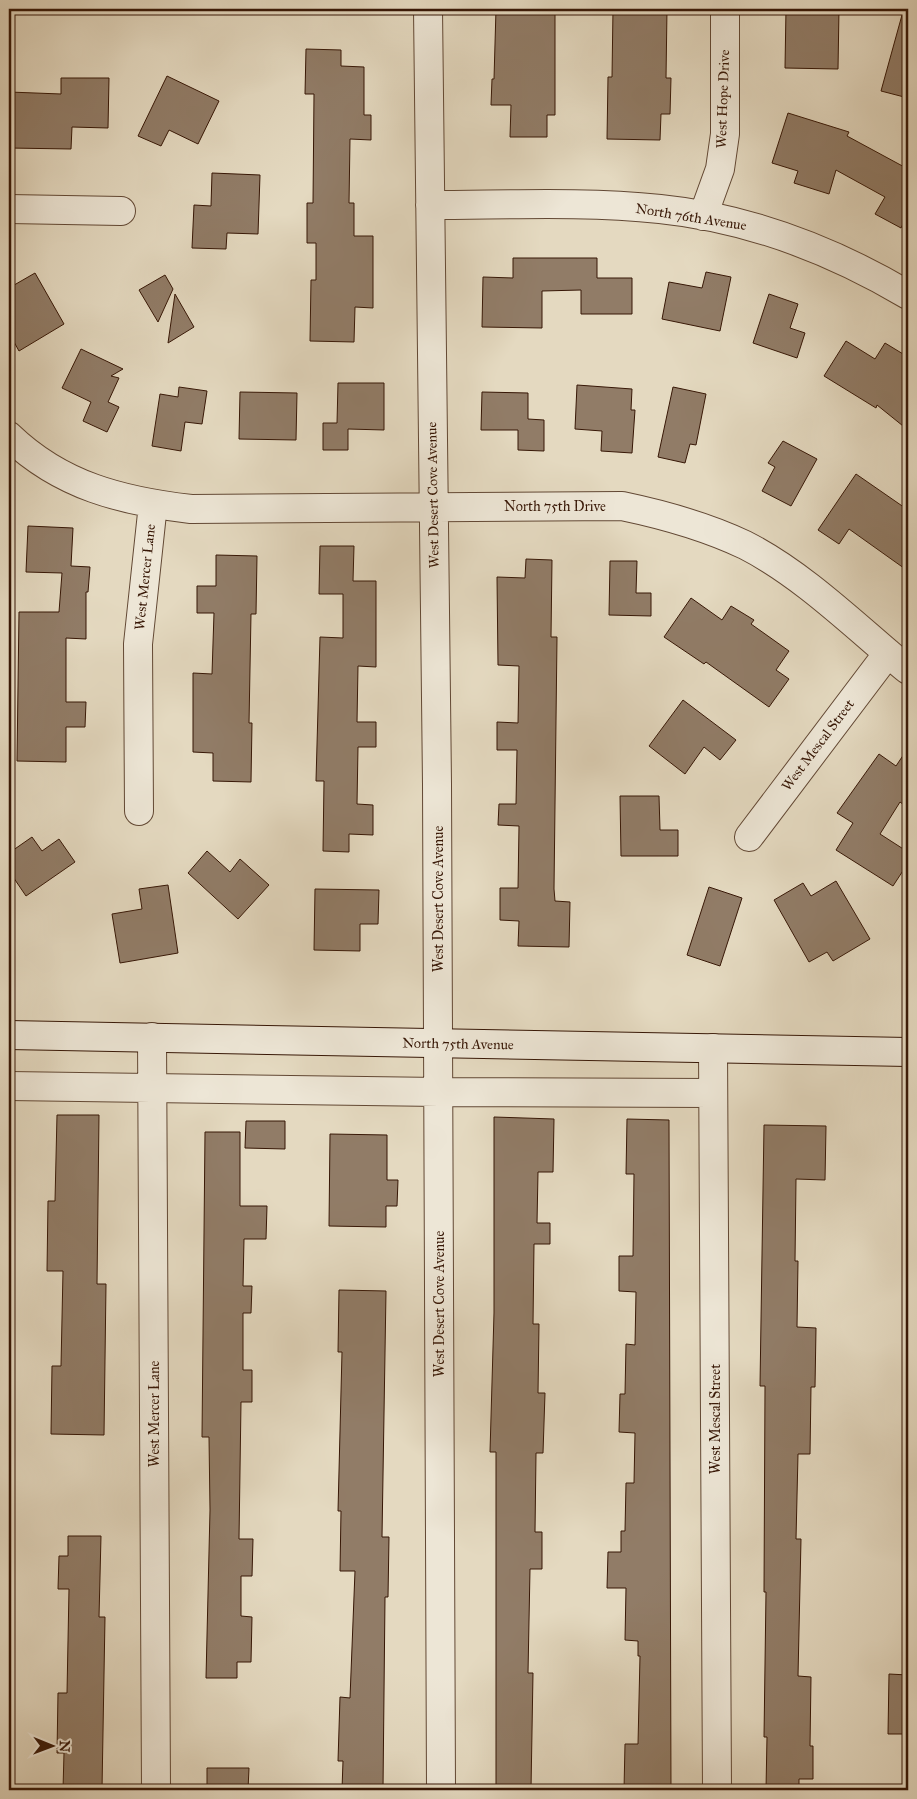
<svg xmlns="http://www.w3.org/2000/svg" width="917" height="1799" viewBox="0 0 917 1799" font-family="'IM FELL Great Primer',serif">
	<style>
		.building { fill: #917c67; stroke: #371706 }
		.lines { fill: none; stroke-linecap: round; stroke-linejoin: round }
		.street-casing { stroke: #624834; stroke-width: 30 }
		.secondary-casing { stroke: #371706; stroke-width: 30 }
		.street { stroke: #ede6d6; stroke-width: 28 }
		.secondary { stroke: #ede6d6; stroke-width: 28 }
		.labels { text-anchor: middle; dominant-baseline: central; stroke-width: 4; stroke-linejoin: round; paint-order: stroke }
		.street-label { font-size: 14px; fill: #371706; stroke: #ede6d6 }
	</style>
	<rect width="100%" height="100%" fill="#e4d9c0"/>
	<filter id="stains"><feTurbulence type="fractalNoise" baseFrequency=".004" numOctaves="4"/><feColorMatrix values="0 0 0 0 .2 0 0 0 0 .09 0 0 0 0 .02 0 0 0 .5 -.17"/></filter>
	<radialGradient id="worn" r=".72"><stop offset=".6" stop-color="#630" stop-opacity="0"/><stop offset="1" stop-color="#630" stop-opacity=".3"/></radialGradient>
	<path class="building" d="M 496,9 L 555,9 L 555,115 L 547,115 L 547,137 L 510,137 L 511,105 L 491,105 L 492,79 L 494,79 Z
		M 613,9 L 667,9 L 666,78 L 671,78 L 670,114 L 661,114 L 660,140 L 607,139 L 608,77 L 612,77 Z
		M 786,9 L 839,9 L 838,69 L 785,68 Z
		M 902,15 L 908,16 L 908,98 L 881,91 Z
		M 306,49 L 341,50 L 341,66 L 364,67 L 364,115 L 371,115 L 371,140 L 350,139 L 349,203 L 354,203 L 354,236 L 373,236 L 373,308 L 355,307 L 354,342 L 310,341 L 311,280 L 316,280 L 316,243 L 307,243 L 307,203 L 313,203 L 314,94 L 305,94 Z
		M 167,76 L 219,101 L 198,144 L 169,130 L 161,146 L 138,136 Z
		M 61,78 L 109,78 L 108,128 L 72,127 L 71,149 L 9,148 L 9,92 L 61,94 Z
		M 788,113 L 849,132 L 847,136 L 908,169 L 908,214 L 901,228 L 875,214 L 885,197 L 836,170 L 829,194 L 794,183 L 798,171 L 772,163 Z
		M 212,173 L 260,175 L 258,234 L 227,233 L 226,249 L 192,248 L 194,205 L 211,206 Z
		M 513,258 L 597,258 L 597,278 L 632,278 L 632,314 L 581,314 L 581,290 L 542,291 L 542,328 L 482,327 L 483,277 L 513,278 Z
		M 706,272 L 731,277 L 720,331 L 662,319 L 669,282 L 702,288 Z
		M 35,273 L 64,324 L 19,351 L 9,333 L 9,288 Z
		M 165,275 L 173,289 L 158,322 L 139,290 Z
		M 175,294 L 194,327 L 168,343 Z
		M 769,294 L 798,304 L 790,328 L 805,333 L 797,358 L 753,343 Z
		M 846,341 L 875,359 L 885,343 L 908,357 L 908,430 L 877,405 L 876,408 L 824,376 Z
		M 81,349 L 123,369 L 111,376 L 119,378 L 108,402 L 119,407 L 107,432 L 83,421 L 91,402 L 62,388 Z
		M 338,383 L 384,383 L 384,430 L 348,429 L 348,450 L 323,450 L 323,423 L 337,423 Z
		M 577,385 L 632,389 L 631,410 L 635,410 L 632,453 L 601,451 L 602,431 L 575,429 Z
		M 179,387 L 207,391 L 202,424 L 185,422 L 181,451 L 152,446 L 160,394 L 178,397 Z
		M 673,387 L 706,394 L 696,445 L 690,444 L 685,463 L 658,457 Z
		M 240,392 L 297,393 L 296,440 L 239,439 Z
		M 482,392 L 528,393 L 528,419 L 544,420 L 544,451 L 518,450 L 518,430 L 481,430 Z
		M 783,441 L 817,459 L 791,506 L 762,491 L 775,467 L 768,463 Z
		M 856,474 L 908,510 L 908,571 L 849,529 L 839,544 L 818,530 Z
		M 28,526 L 73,528 L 71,566 L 90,567 L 88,592 L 86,592 L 86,639 L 66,638 L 66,702 L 86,702 L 85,727 L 66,727 L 66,762 L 17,761 L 19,612 L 59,612 L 62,573 L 26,572 Z
		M 320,546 L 354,546 L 353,581 L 376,581 L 376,667 L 358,666 L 357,722 L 376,722 L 376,747 L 358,747 L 357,804 L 373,805 L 373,835 L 349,834 L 349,852 L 323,851 L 324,781 L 316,781 L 320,637 L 343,638 L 343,594 L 319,594 Z
		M 216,555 L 257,556 L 256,614 L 251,614 L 249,723 L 252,723 L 251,782 L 213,781 L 213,753 L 193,752 L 193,673 L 212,674 L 214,613 L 197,613 L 197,586 L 216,586 Z
		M 526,559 L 552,560 L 551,637 L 557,637 L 554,889 L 555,901 L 570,902 L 569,947 L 518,946 L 519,921 L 500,920 L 500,888 L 518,888 L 519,826 L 498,825 L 499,804 L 516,804 L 517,750 L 497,750 L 497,722 L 518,723 L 519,666 L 498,665 L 497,577 L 525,578 Z
		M 610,561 L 637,561 L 636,593 L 651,593 L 651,616 L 609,615 Z
		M 691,598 L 722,620 L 731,606 L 754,620 L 751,624 L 789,651 L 776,670 L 789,679 L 769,707 L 706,662 L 704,664 L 664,637 Z
		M 683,700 L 736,740 L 720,760 L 704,747 L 685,774 L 649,746 Z
		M 908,748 L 908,808 L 900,802 L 880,834 L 908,852 L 908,863 L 893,886 L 836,850 L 853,823 L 837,813 L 879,754 L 896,766 Z
		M 620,796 L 659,796 L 660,830 L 678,830 L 678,856 L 621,856 Z
		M 32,837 L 42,851 L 59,839 L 75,862 L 26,896 L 9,871 L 9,853 Z
		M 207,851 L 230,872 L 240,859 L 269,885 L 238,919 L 188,873 Z
		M 836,881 L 870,939 L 833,961 L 827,952 L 809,962 L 774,900 L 803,883 L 811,896 Z
		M 168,885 L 178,953 L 120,963 L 112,914 L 142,909 L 139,889 Z
		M 709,887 L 742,898 L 720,966 L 687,955 Z
		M 315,889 L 379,890 L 378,924 L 360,924 L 360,951 L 314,950 Z
		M 57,1115 L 99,1115 L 97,1284 L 106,1284 L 104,1435 L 51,1434 L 52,1366 L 61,1366 L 63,1271 L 47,1271 L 48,1201 L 55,1201 Z
		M 494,1117 L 554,1119 L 553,1172 L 538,1172 L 537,1223 L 550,1223 L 550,1244 L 534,1244 L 533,1324 L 539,1324 L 538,1393 L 545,1393 L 543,1453 L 536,1453 L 535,1532 L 542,1532 L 542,1569 L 530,1569 L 528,1673 L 533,1673 L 531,1790 L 496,1790 L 496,1452 L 490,1452 L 494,1313 Z
		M 627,1119 L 669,1120 L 671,1790 L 624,1790 L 625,1744 L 638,1744 L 640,1656 L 638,1656 L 638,1641 L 625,1640 L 626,1588 L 607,1588 L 608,1552 L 621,1552 L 621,1531 L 625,1531 L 626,1483 L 634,1483 L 635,1433 L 619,1432 L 620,1394 L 625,1394 L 626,1344 L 635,1345 L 636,1292 L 619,1291 L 619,1256 L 633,1256 L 634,1174 L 626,1174 Z
		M 246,1121 L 285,1121 L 285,1149 L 245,1148 Z
		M 764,1125 L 826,1126 L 825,1180 L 796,1179 L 795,1261 L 798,1261 L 797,1327 L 816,1328 L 815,1387 L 811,1387 L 810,1454 L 798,1454 L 796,1539 L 801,1539 L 798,1676 L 811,1677 L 810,1746 L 813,1746 L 813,1779 L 799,1779 L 799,1790 L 766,1790 L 767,1737 L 764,1737 L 766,1592 L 764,1592 L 765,1386 L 760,1386 Z
		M 205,1132 L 240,1132 L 240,1206 L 267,1206 L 266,1239 L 244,1239 L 243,1286 L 252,1286 L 251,1313 L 243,1313 L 243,1370 L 252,1370 L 252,1402 L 241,1402 L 239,1539 L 253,1539 L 252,1576 L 241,1576 L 241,1616 L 252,1617 L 251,1662 L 237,1662 L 237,1678 L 206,1678 L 210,1510 L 209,1437 L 202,1437 Z
		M 330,1134 L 387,1135 L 387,1180 L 398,1180 L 397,1206 L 386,1206 L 386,1227 L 329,1226 Z
		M 339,1290 L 386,1291 L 382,1537 L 389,1537 L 388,1597 L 385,1597 L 383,1790 L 342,1790 L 343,1761 L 338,1761 L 340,1697 L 350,1698 L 355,1571 L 340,1571 L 341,1511 L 338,1511 L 342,1352 L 338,1352 Z
		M 68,1536 L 101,1536 L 99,1617 L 105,1617 L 102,1790 L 63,1790 L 64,1753 L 57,1753 L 58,1693 L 67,1693 L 69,1589 L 58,1589 L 59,1556 L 68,1556 Z
		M 889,1674 L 908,1675 L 908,1734 L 888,1734 Z
		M 207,1768 L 249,1768 L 248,1790 L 207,1790 Z"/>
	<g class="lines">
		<g class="street-casing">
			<path id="street" d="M 428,9 L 437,784 L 441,1790
				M 430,205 C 506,205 584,201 660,209 C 749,218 832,250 908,295
				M 9,209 L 121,211
				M 703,216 L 720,169 L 725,134 L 725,9
				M 9,436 C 61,486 122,501 191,509 L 622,506 C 665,515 705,526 745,545 C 804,575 857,628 908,670
				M 139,811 L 138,644 L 153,504
				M 749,837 L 888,653
				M 152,1037 L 156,1790
				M 713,1048 L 717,1790
				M 9,1086 L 439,1092 L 713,1093"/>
		</g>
		<g class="secondary-casing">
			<path id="secondary" d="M 9,1035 L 908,1052"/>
		</g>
		<use href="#street" class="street"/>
		<use href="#secondary" class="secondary"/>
	</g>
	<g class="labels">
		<g class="street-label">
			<text transform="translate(723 99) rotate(-88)">West Hope Drive</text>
			<text transform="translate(691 217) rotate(9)">North 76th Avenue</text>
			<text transform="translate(433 495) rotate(-91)">West Desert Cove Avenue</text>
			<text x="555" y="506">North 75th Drive</text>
			<text transform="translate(145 577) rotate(-84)">West Mercer Lane</text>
			<text transform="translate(818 745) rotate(-53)">West Mescal Street</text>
			<text transform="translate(438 899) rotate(-90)">West Desert Cove Avenue</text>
			<text transform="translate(458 1044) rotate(1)">North 75th Avenue</text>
			<text transform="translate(439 1304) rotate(-90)">West Desert Cove Avenue</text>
			<text transform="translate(154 1414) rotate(-90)">West Mercer Lane</text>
			<text transform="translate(715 1419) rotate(-90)">West Mescal Street</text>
		</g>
	</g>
	<rect width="917" height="1799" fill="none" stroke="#e4d9c0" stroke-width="30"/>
	<rect x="10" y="10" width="897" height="1779" fill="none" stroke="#371706" stroke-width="2.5"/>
	<rect x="15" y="15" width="887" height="1769" fill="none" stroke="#371706"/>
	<g transform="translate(52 1746) rotate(91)" stroke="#ede6d6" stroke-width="4" paint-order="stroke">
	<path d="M0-4L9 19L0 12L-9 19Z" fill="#371706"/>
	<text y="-8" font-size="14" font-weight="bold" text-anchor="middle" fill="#371706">N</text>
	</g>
	<rect width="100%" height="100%" filter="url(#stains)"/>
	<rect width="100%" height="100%" fill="url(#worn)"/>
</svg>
